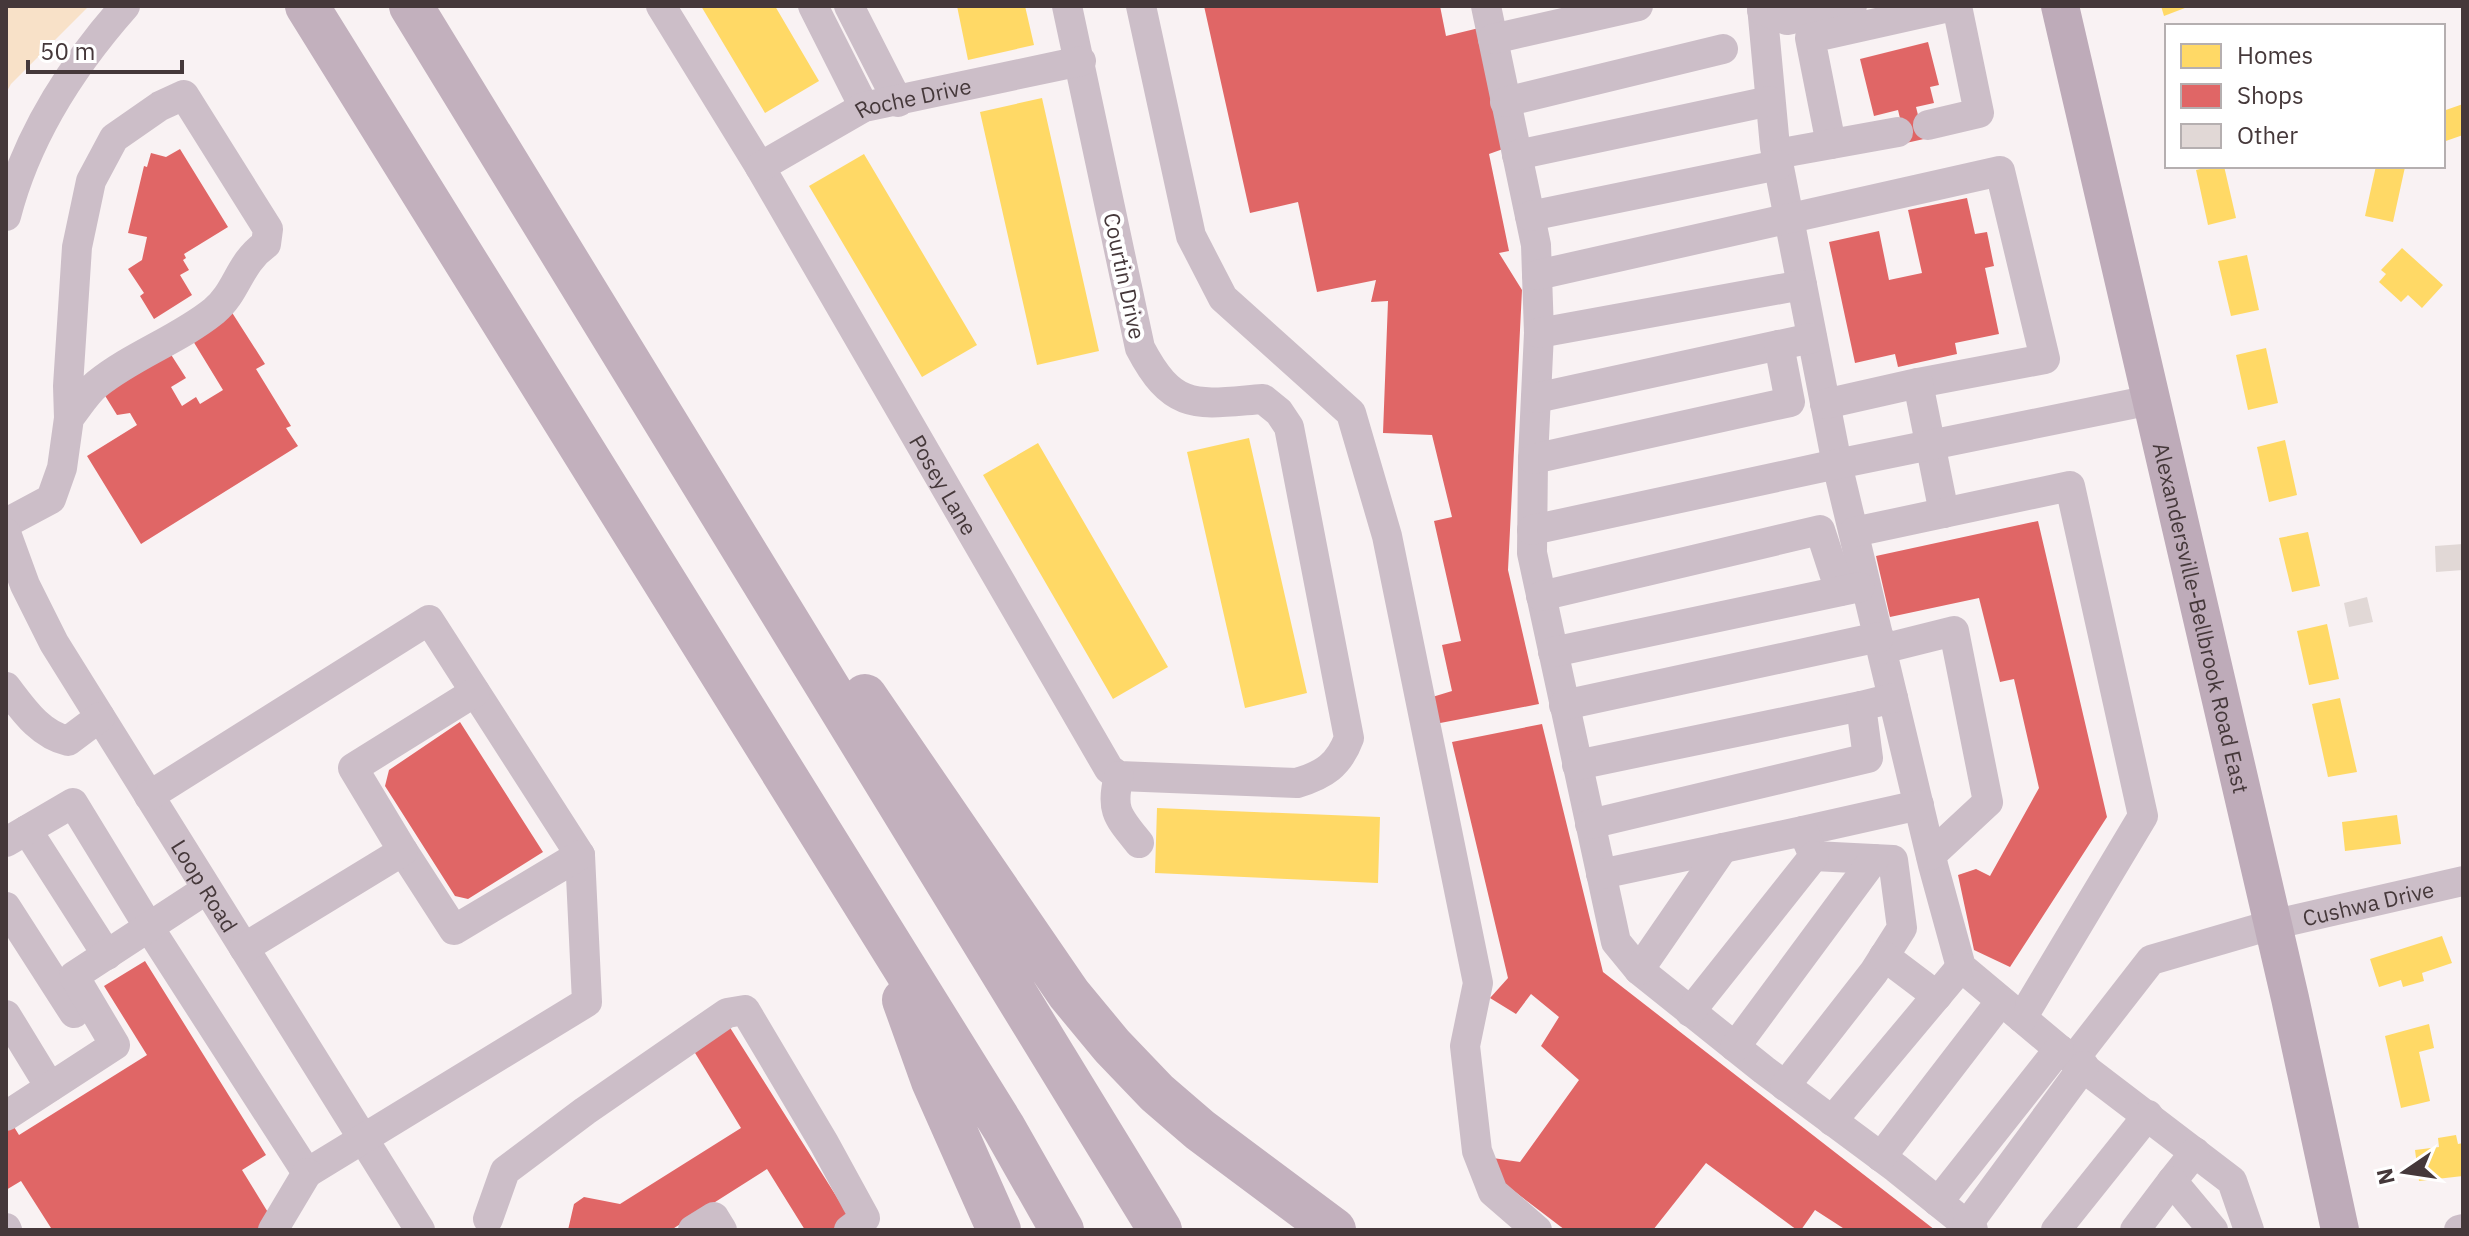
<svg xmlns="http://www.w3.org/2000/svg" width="2469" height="1236" viewBox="0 0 2469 1236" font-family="'IBM Plex Sans',sans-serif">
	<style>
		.green { fill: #f8e1c8 }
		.homes { fill: #ffd966 }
		.shops { fill: #e06666 }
		.building { fill: #e1d8d6 }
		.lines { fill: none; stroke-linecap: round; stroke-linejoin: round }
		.minor { stroke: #ccbec8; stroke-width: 30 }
		.major { stroke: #beabb9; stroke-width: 38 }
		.highway { stroke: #c2b0bd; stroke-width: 44 }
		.labels { text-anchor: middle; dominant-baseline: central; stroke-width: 8; stroke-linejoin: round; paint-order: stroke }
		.street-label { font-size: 22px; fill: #45383a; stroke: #fff }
	</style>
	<rect width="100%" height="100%" fill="#f9f2f3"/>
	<path class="green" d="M 6,6 L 89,6 L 11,84 L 6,93 Z"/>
	<path class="homes" d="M 701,6 L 775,6 L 819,81 L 765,113 Z
		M 957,6 L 1025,6 L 1034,45 L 968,60 Z
		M 2161,6 L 2190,6 L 2164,16 Z
		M 1042,98 L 1099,351 L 1037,365 L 980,112 Z
		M 2463,104 L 2463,135 L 2443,142 L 2443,111 Z
		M 864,154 L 977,345 L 922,377 L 809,186 Z
		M 2213,166 L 2224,166 L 2236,218 L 2208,225 L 2196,170 Z
		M 2376,166 L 2405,167 L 2393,222 L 2365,216 Z
		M 2402,248 L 2443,285 L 2422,308 L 2408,295 L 2401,302 L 2379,282 L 2386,274 L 2381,270 Z
		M 2247,255 L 2259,310 L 2231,316 L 2218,261 Z
		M 2266,348 L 2278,403 L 2248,410 L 2236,355 Z
		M 1249,438 L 1307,693 L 1245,708 L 1187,452 Z
		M 2285,440 L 2297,495 L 2269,502 L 2257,447 Z
		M 1038,443 L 1168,667 L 1113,699 L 983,475 Z
		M 2308,532 L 2320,586 L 2292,592 L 2279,538 Z
		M 2327,624 L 2339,679 L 2309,685 L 2297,631 Z
		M 2340,698 L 2357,772 L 2328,777 L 2312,704 Z
		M 1157,808 L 1380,817 L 1378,883 L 1155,873 Z
		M 2397,815 L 2401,844 L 2345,851 L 2342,822 Z
		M 2442,936 L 2452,963 L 2422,973 L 2424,981 L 2403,987 L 2401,980 L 2379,987 L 2370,959 Z
		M 2429,1024 L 2434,1048 L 2419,1052 L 2430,1101 L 2401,1108 L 2385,1036 Z
		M 2456,1135 L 2458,1144 L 2463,1143 L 2463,1176 L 2419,1181 L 2415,1150 L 2439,1147 L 2438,1138 Z"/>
	<path class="shops" d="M 1204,6 L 1440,6 L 1446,36 L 1479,28 L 1503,149 L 1489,154 L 1509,251 L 1499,253 L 1522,290 L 1508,570 L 1539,704 L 1435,724 L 1429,698 L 1452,691 L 1442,645 L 1461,641 L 1434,521 L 1452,517 L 1432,435 L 1383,433 L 1388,301 L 1371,302 L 1376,280 L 1317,292 L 1298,202 L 1250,213 Z
		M 1928,42 L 1939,85 L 1930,87 L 1934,103 L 1916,107 L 1924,139 L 1906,143 L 1898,110 L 1874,116 L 1860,59 Z
		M 180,149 L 228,227 L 184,254 L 186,258 L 183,260 L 189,270 L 180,275 L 192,295 L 154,319 L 140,296 L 144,293 L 128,269 L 142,260 L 147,237 L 128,233 L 144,166 L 147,167 L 151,153 L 166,157 Z
		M 1967,198 L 1975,234 L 1987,232 L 1994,266 L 1985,268 L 1999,334 L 1955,343 L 1957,354 L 1898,367 L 1895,354 L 1855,363 L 1829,242 L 1879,231 L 1889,280 L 1922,273 L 1908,210 Z
		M 231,311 L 265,364 L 256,369 L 291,426 L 286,428 L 298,446 L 141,544 L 87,456 L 137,425 L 130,413 L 117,415 L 104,394 L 170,353 L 186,378 L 171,387 L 182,406 L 196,397 L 200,404 L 223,390 L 190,336 Z
		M 2038,521 L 2107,817 L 2010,967 L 1974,950 L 1958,875 L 1976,869 L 1990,876 L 2039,788 L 2014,679 L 2000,682 L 1979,598 L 1890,617 L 1876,556 Z
		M 460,722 L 543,852 L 468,899 L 455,896 L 385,786 L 389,770 Z
		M 1542,724 L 1603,972 L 1935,1230 L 1846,1230 L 1815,1210 L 1801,1230 L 1797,1230 L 1706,1163 L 1653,1230 L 1565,1230 L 1497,1178 L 1493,1158 L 1520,1162 L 1579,1080 L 1541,1046 L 1559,1017 L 1531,994 L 1516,1014 L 1490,998 L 1508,978 L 1452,742 Z
		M 145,961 L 266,1155 L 242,1170 L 272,1219 L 255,1230 L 48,1230 L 51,1228 L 21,1181 L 6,1190 L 6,1125 L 11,1122 L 19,1135 L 147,1055 L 104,986 Z
		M 729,1026 L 850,1218 L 831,1230 L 805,1230 L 767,1169 L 671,1230 L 568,1230 L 574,1204 L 584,1197 L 620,1204 L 741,1128 L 692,1048 Z"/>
	<path class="building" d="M 2463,544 L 2463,570 L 2436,572 L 2435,546 Z
		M 2367,597 L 2373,622 L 2349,627 L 2344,603 Z"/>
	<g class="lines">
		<g class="minor">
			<path id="s1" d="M 661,6 L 760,167 L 1109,769 L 1119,776 L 1297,783 C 1324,775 1339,765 1349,738 L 1289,427 L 1279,412 L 1263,399 C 1198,404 1174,413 1140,348 L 1067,6"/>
			<path d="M 813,6 L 864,107"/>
			<path d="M 849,6 L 898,102"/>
			<path d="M 1141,6 L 1191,236 L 1223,298 L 1351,413 L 1387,536 L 1478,983 L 1465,1046 L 1477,1151 L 1493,1192 L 1537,1230"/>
			<path d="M 1486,6 L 1536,245 L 1539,333 L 1533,459 L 1532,553 L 1616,942 L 1639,970 L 1764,1070 L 1896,1168 L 1973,1230"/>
			<path d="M 1762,6 L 1775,147 L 1837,464 L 1933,865 L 1961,967 L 2059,1049 L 2232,1181 L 2249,1230"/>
			<path d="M 1762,10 L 1787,20 L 1852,6"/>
			<path d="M 1493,39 L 1638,6"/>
			<path d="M 1505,102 L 1723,49"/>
			<path d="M 1928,125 L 1979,113 L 1957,6"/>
			<path d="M 1831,144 L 1810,38 L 1953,6"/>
			<path d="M 1776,154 L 1898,132"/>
			<path d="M 1517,155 L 1770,101"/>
			<path id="s2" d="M 760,167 L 864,107 L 1081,61"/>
			<path d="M 6,216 C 26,138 72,66 125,6"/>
			<path d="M 1530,216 L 1778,165"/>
			<path d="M 1537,275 L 2000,171 L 2045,359 L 1918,383"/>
			<path d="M 1539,333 L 1802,285"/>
			<path d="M 1536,398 L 1779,345"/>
			<path d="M 1825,404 L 1918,383 L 1944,513"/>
			<path d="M 1533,459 L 1790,402 L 1779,345 L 1812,338"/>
			<path d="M 6,523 L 51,499 L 62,468 L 69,418 L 68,386 L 77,247 L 91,181 L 114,138 L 160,106 L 184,95 L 268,229 L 266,244 C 238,264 238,291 214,311 C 178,340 133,355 97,384 C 86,393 78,407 69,418"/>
			<path d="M 1532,530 L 1837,464 L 2151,400"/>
			<path d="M 1854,532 L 2070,486 L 2143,816 L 2022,1018"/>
			<path id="s3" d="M 6,533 L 25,585 L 54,643 L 420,1230"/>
			<path d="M 1541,596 L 1820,530 L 1840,591"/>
			<path d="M 1882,649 L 1954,631 L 1988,802 L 1931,855"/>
			<path d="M 1553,652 L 1860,587"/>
			<path d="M 6,687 C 23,709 39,734 68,741 L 100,717"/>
			<path d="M 1564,705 L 1879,637"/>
			<path d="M 1577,765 L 1861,706"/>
			<path d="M 1119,776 C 1110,810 1118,817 1139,843"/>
			<path d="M 1590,824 L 1868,758 L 1861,706 L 1893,698"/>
			<path d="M 27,830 L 107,955"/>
			<path d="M 1803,831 L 1919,805"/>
			<path d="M 6,842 L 73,803 L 150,929 L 307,1173 L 587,1002 L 580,855 L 429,620 L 149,796"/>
			<path d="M 403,851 L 454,930 L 580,855"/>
			<path d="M 1601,874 L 1803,831 L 1814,856 L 1893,860 L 1902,928 L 1874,972 L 1785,1086"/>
			<path d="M 6,907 L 74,1013"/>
			<path d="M 244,948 L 403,851 L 353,768 L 475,692"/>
			<path d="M 1884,956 L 1937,996"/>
			<path d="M 1639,970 L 1723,848"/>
			<path d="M 1690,1012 L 1814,856"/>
			<path d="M 6,1015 L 50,1087"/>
			<path d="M 1735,1047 L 1874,859"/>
			<path id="s4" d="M 2074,1059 L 2151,960 L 2271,925 L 2463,881"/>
			<path d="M 6,1116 L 115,1045 L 74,976 L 207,889"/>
			<path d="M 1832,1121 L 1961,967"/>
			<path d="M 2195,1152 L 2172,1181 L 2213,1230"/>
			<path d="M 1881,1157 L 2001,1001"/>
			<path d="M 1938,1202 L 2059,1049"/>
			<path d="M 488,1219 L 505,1171 L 585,1111 L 727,1013 L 745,1010 L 824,1143 L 865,1218 L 849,1230"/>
			<path d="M 1967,1225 L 2084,1066"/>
			<path d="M 6,1228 L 7,1230"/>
			<path d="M 273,1230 L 307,1173"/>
			<path d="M 693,1230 L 714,1217 L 722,1230"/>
			<path d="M 2056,1230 L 2148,1115"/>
			<path d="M 2135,1230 L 2172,1181"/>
			<path d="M 2459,1230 L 2463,1229"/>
		</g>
		<path class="major" id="s5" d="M 2060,6 L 2290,998 L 2340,1230"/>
		<path class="highway" d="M 307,6 L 1004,1128 L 1062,1230
			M 411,6 L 1160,1230
			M 865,696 L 1069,994 L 1112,1046 L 1157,1093 L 1200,1130 L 1334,1230
			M 904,1000 L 933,1081 L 999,1230"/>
	</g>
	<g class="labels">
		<g class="street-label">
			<text stroke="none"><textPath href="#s2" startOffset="170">Roche Drive</textPath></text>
			<text transform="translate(1125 276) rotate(78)">Courtin Drive</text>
			<text stroke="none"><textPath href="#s1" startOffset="556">Posey Lane</textPath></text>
			<text stroke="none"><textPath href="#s5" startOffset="628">Alexandersville-Bellbrook Road East</textPath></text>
			<text stroke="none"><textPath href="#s3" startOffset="406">Loop Road</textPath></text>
			<text stroke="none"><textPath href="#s4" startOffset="350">Cushwa Drive</textPath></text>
		</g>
	</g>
	<rect width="2469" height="1236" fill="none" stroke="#45383a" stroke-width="16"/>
	<rect x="2165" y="24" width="280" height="144" fill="#ffffff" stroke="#b5afb0" stroke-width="2"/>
	<rect x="2181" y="44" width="40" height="24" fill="#ffd966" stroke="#b5afb0" stroke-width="2"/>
	<text x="2237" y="64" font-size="24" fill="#45383a">Homes</text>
	<rect x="2181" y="84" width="40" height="24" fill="#e06666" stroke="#b5afb0" stroke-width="2"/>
	<text x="2237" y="104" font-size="24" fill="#45383a">Shops</text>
	<rect x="2181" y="124" width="40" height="24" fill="#e1d8d6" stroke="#b5afb0" stroke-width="2"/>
	<text x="2237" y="144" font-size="24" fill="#45383a">Other</text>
	<g transform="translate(2405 1172) rotate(257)" stroke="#ffffff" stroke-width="6" paint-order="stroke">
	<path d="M0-6L14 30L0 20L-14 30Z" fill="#45383a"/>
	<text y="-12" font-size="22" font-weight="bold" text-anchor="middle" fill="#45383a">N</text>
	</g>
	<path d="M28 60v12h154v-12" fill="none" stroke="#45383a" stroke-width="4"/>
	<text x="40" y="60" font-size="24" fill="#45383a" stroke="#ffffff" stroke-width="6" paint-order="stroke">50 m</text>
</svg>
